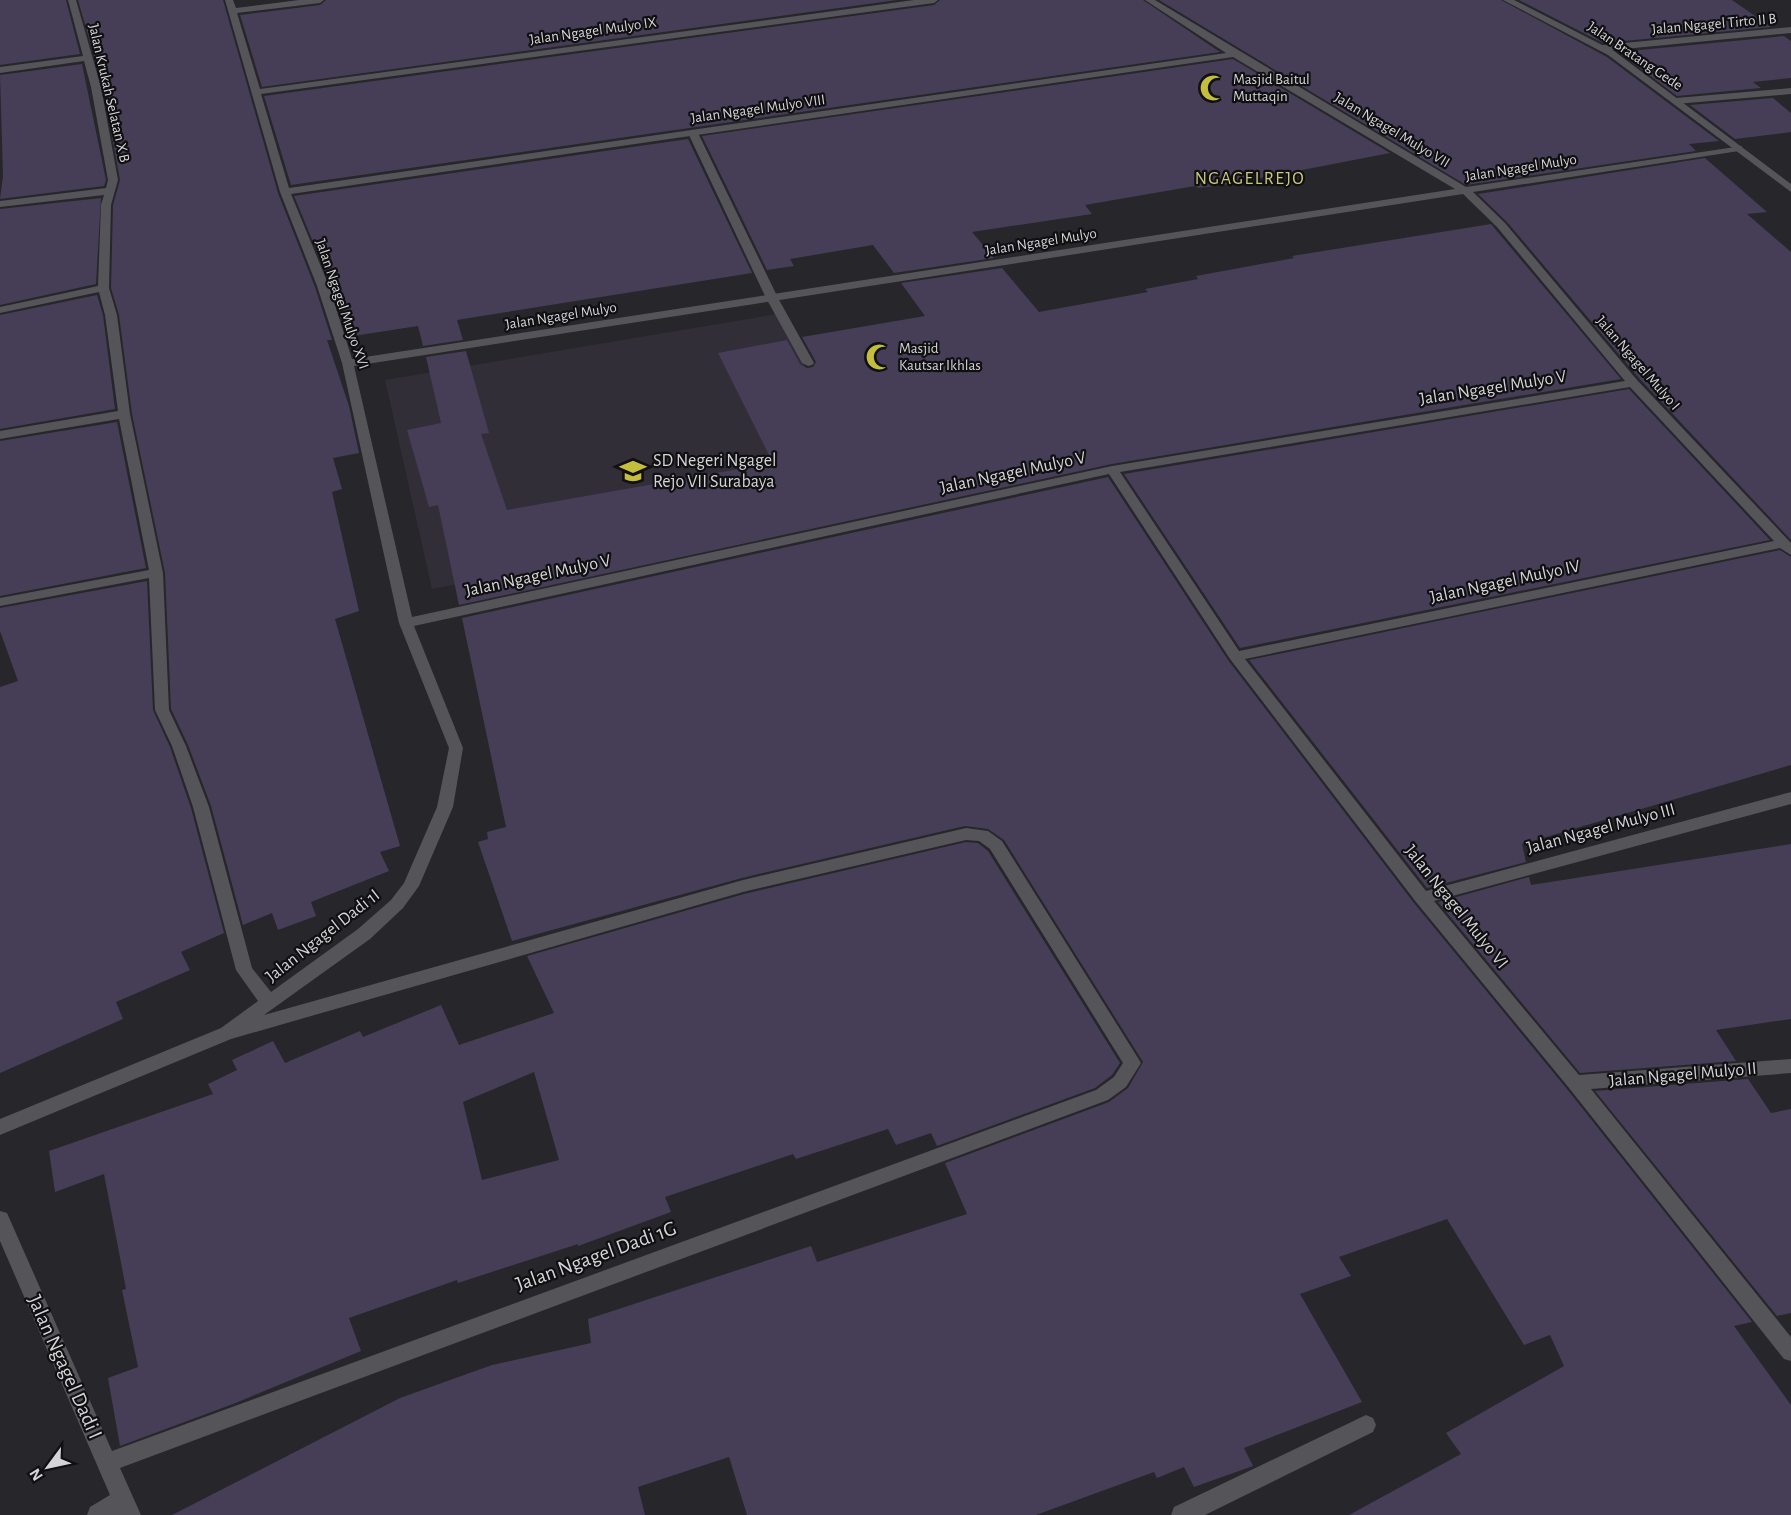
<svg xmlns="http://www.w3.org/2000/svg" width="1791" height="1515" viewBox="0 0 1791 1515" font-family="'Alegreya Sans',sans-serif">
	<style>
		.built { fill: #312e38 }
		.building { fill: #453e56; fill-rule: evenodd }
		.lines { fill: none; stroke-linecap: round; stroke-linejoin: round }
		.lane { fill: #555458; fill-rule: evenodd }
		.street { fill: #555458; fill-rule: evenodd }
		.secondary { fill: #555458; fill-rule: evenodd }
		.labels { text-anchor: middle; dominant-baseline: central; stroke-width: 4.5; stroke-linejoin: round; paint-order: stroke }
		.far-street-label { font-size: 15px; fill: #d4d3d6; stroke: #100f11 }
		.far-poi-label { font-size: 15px; fill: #d4d3d6; stroke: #100f11; text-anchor: start }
		.far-quarter-label { font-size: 18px; letter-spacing: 1.5px; fill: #cac779; stroke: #100f11 }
		.street-label { font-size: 18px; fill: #d4d3d6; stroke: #100f11 }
		.poi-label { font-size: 18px; fill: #d4d3d6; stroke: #100f11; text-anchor: start }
		.near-street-label { font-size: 21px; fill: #d4d3d6; stroke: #100f11 }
	</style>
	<rect width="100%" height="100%" fill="#27262a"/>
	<path class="built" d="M 777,314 L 878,504 L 432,589 L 385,380 Z"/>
	<path class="building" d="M 0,0 L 66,0 L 80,54 L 0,65 Z
		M 78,0 L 223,0 L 278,193 L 315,287 L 332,340 L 327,340 L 349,406 L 359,453 L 333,458 L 342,489 L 332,492 L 359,611 L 335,619 L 400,846 L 380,852 L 389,871 L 311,902 L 316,916 L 278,930 L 272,913 L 243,925 L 211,806 L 188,745 L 171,709 L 165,573 L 132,414 L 119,315 L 111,288 L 113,205 L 120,180 L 103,87 Z
		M 326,0 L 897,0 L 262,87 L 240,15 L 320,5 Z
		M 940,0 L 1143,0 L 1220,52 L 291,185 L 264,96 L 934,5 Z
		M 1159,0 L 1501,0 L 1607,57 L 1719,141 L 1689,144 L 1696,151 L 1466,185 Z
		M 1519,0 L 1732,0 L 1771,27 L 1603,43 Z
		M 1784,36 L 1791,41 L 1791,78 L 1753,82 L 1761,88 L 1677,96 L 1619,52 Z
		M 1233,59 L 1390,153 L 1224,185 L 1198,188 L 1195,186 L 1085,205 L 1092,214 L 972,232 L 994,258 L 894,273 L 873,245 L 790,259 L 794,266 L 767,270 L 702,136 Z
		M 82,64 L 106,180 L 104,186 L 0,199 L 3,176 L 0,75 Z
		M 1773,98 L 1791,113 L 1791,132 L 1735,139 L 1690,105 Z
		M 688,139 L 752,273 L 457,320 L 463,340 L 423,346 L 418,326 L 347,337 L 331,285 L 294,196 Z
		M 1705,158 L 1767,212 L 1747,214 L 1791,252 L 1791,540 L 1639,378 L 1507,222 L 1478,194 Z
		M 101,198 L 96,284 L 0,305 L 0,209 Z
		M 1491,224 L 1621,379 L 1112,464 L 459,605 L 438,505 L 429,507 L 407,430 L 441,423 L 426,357 L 466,351 L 489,433 L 481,434 L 507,510 L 773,463 L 718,353 L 787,340 L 800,364 L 807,368 L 813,367 L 816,362 L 802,337 L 925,316 L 901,283 L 1002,268 L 1039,312 L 1148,292 L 1145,289 L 1198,279 L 1196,276 L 1294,258 L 1292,256 Z
		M 97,295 L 103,315 L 115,409 L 0,429 L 0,315 Z
		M 1629,389 L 1770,540 L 1240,648 L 1124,474 Z
		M 117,422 L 146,568 L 0,596 L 0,441 Z
		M 1108,477 L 1228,660 L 1414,903 L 1567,1089 L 1752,1322 L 1734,1326 L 1791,1405 L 1791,1515 L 1349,1515 L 1461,1454 L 1446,1433 L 1564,1366 L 1550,1335 L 1524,1345 L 1447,1219 L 1339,1257 L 1351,1276 L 1300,1294 L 1362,1402 L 1244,1448 L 1253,1466 L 1194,1487 L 1184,1467 L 1157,1478 L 1154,1472 L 1036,1515 L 747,1515 L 729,1457 L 638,1487 L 645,1515 L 172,1515 L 400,1398 L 492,1365 L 591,1343 L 588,1319 L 811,1246 L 817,1262 L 967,1214 L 945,1163 L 1109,1102 L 1128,1088 L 1143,1062 L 1004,840 L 988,829 L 965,826 L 742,878 L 512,941 L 478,842 L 488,839 L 487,832 L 506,827 L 462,618 Z
		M 1780,550 L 1791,557 L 1791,765 L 1522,844 L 1526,862 L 1427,888 L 1249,660 Z
		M 147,581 L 153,710 L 170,747 L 191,808 L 224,933 L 181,952 L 190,970 L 116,1002 L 123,1019 L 0,1073 L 0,687 L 18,681 L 0,631 L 0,608 Z
		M 966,842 L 978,843 L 988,851 L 1120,1063 L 1112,1075 L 1095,1088 L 937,1146 L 931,1133 L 896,1145 L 888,1129 L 796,1159 L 793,1154 L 665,1197 L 671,1212 L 578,1246 L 578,1244 L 458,1283 L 457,1280 L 349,1318 L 361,1351 L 233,1404 L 120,1446 L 108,1378 L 138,1367 L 122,1290 L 126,1289 L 104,1174 L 55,1192 L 49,1151 L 213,1094 L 208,1084 L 237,1070 L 232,1060 L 273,1041 L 285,1063 L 360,1031 L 363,1037 L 441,1005 L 459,1045 L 554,1013 L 527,956 L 744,894 ZM 534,1072 L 559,1160 L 482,1180 L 463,1102 Z
		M 1791,844 L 1791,1019 L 1716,1030 L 1736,1061 L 1580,1073 L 1438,902 L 1529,877 L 1531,885 Z
		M 1748,1079 L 1771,1113 L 1791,1109 L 1791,1313 L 1777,1316 L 1595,1091 Z"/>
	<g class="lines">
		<path class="lane" d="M 690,131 L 698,133 L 778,298 L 814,363 L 812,365 L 808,366 L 802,363 L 766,298 L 688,133 Z
			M 1366,1415 L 1373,1418 L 1376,1425 L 1373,1432 L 1205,1515 L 1171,1515 L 1174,1507 Z"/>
		<path class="street" d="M 68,0 L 76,0 L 101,87 L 118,180 L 111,205 L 109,288 L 117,315 L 130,414 L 163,573 L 169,710 L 186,746 L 209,807 L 252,968 L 271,992 L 358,929 L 391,900 L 404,883 L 437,807 L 449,748 L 399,623 L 342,363 L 317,286 L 280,192 L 225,0 L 233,0 L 236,8 L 299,0 L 324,0 L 320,3 L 237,13 L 260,89 L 914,0 L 938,0 L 934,3 L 261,94 L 289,188 L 1226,53 L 1145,0 L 1155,0 L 1466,187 L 1742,146 L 1742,150 L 1739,151 L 1473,192 L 1505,223 L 1637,380 L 1791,543 L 1791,555 L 1780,548 L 1245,659 L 1426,891 L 1791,792 L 1791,804 L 1434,901 L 1579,1075 L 1791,1059 L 1791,1073 L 1591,1089 L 1791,1337 L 1791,1361 L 1784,1359 L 1569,1088 L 1416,902 L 1230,659 L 1109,474 L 414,626 L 463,748 L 453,807 L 419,886 L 403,908 L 370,939 L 264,1015 L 743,880 L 966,828 L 988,831 L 1002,841 L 1138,1058 L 1141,1063 L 1126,1087 L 1108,1100 L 120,1468 L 141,1515 L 87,1515 L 90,1507 L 110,1495 L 0,1241 L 0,1211 L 7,1213 L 112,1451 L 1096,1090 L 1114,1077 L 1123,1063 L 990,849 L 979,841 L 966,840 L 743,892 L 231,1039 L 0,1135 L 0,1119 L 221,1028 L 258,1001 L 236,970 L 193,807 L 172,746 L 155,710 L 149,578 L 0,606 L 0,598 L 149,570 L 119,419 L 0,439 L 0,431 L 118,411 L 105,315 L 99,292 L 0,313 L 0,307 L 98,286 L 101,205 L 104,195 L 0,207 L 0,201 L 106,188 L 108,180 L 91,87 L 84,61 L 0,73 L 0,67 L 83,56 ZM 1233,57 L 1455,189 L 352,359 L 329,286 L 291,194 ZM 1463,194 L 1497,227 L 1625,381 L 1112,466 L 412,617 L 354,366 ZM 1630,387 L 1774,541 L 1239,651 L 1120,472 Z
			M 1791,27 L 1791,33 L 1603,51 L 1598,48 L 1603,45 Z
			M 1791,88 L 1791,94 L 1676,104 L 1671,101 L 1676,98 Z"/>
		<path class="secondary" d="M 1503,0 L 1514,0 L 1614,51 L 1791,184 L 1791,192 L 1608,55 Z"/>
	</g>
	<defs>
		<g id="mosque-bare" transform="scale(2.07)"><path d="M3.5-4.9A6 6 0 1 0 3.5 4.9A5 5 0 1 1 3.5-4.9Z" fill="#c4bd3e" stroke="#100f11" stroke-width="2.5" paint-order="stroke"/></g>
		<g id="school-bare" transform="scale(2.07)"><path d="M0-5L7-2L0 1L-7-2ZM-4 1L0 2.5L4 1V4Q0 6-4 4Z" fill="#c4bd3e" stroke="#100f11" stroke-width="2.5" paint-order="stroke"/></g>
	</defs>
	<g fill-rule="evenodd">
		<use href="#mosque-bare" x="1213" y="88"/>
		<use href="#mosque-bare" x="879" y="357"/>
		<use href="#school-bare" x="633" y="471"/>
	</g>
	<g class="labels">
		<g class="far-street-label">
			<text transform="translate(1714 24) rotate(-5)">Jalan Ngagel Tirto II B</text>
			<text transform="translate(593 31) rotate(-8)">Jalan Ngagel Mulyo IX</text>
			<text transform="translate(1635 56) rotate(34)">Jalan Bratang Gede</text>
			<text transform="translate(109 93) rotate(77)">Jalan Krukah Selatan X B</text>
			<text transform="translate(758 109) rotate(-8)">Jalan Ngagel Mulyo VIII</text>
			<text transform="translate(1392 130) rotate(31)">Jalan Ngagel Mulyo VII</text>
			<text transform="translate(1521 168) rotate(-9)">Jalan Ngagel Mulyo</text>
			<text transform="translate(1041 242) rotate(-9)">Jalan Ngagel Mulyo</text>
			<text transform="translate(342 304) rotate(71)">Jalan Ngagel Mulyo XVI</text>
			<text transform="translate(561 316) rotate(-9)">Jalan Ngagel Mulyo</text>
			<text transform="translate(1638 363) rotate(49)">Jalan Ngagel Mulyo I</text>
		</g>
		<g class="far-poi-label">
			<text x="1233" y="79">Masjid Baitul<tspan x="1233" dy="17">Muttaqin</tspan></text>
			<text x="899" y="348">Masjid<tspan x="899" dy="17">Kautsar Ikhlas</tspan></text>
		</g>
		<g class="far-quarter-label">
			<text x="1250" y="179">NGAGELREJO</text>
		</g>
		<g class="street-label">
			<text transform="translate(1493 388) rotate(-9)">Jalan Ngagel Mulyo V</text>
			<text transform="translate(1013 473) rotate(-12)">Jalan Ngagel Mulyo V</text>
			<text transform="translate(538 576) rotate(-12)">Jalan Ngagel Mulyo V</text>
			<text transform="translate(1505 582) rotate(-12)">Jalan Ngagel Mulyo IV</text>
			<text transform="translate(1601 829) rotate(-15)">Jalan Ngagel Mulyo III</text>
			<text transform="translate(1456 907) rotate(51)">Jalan Ngagel Mulyo VI</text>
			<text transform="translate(323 936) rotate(-38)">Jalan Ngagel Dadi 1I</text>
			<text transform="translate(1683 1075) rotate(-5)">Jalan Ngagel Mulyo II</text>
		</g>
		<g class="poi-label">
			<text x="653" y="461">SD Negeri Ngagel<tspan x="653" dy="21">Rejo VII Surabaya</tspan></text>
		</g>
		<g class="near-street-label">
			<text transform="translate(596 1256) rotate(-20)">Jalan Ngagel Dadi 1G</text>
			<text transform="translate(65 1367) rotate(66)">Jalan Ngagel Dadi I</text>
		</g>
	</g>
	<g transform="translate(48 1467) rotate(237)" stroke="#100f11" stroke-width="4.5" paint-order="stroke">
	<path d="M0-4.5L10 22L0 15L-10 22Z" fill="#d4d3d6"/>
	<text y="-9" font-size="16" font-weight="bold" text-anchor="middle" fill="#d4d3d6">N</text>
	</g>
</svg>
